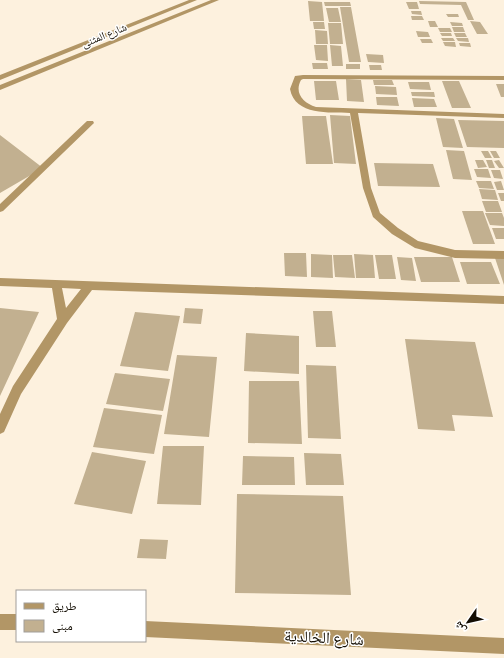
<svg xmlns="http://www.w3.org/2000/svg" width="504" height="658" viewBox="0 0 504 658" font-family="'Archivo Narrow','Noto Naskh Arabic',sans-serif">
	<style>
		.building { fill: #c2b090 }
		.lines { fill: none; stroke-linecap: round; stroke-linejoin: round }
		.minor { fill: #b29666; fill-rule: evenodd }
		.tertiary { fill: #b29666; fill-rule: evenodd }
		.labels { text-anchor: middle; dominant-baseline: central; stroke-width: 3; stroke-linejoin: round; paint-order: stroke }
		.far-street-label { font-size: 11px; fill: #130d03; stroke: #fff }
		.near-street-label { font-size: 16px; fill: #130d03; stroke: #fff }
	</style>
	<rect width="100%" height="100%" fill="#fdf1de"/>
	<path class="building" d="M 308,1 L 322,2 L 324,21 L 310,21 Z
		M 419,1 L 466,2 L 474,20 L 468,20 L 461,5 L 420,4 Z
		M 324,2 L 350,2 L 351,6 L 325,6 Z
		M 406,2 L 417,2 L 419,9 L 409,9 Z
		M 340,7 L 351,7 L 361,62 L 349,62 Z
		M 326,8 L 338,8 L 341,22 L 329,22 Z
		M 411,11 L 421,11 L 422,15 L 412,14 Z
		M 446,14 L 458,14 L 459,17 L 448,17 Z
		M 411,16 L 422,16 L 424,20 L 412,20 Z
		M 428,21 L 435,21 L 438,27 L 430,27 Z
		M 470,21 L 480,22 L 488,34 L 477,34 Z
		M 313,22 L 324,22 L 325,29 L 314,29 Z
		M 450,22 L 462,23 L 463,26 L 452,26 Z
		M 328,23 L 341,23 L 343,44 L 330,44 Z
		M 452,27 L 463,27 L 465,32 L 454,32 Z
		M 438,28 L 450,28 L 452,32 L 440,32 Z
		M 315,30 L 327,31 L 328,44 L 316,44 Z
		M 416,31 L 428,32 L 430,37 L 418,37 Z
		M 440,33 L 451,33 L 452,36 L 442,36 Z
		M 454,33 L 465,33 L 467,37 L 456,37 Z
		M 441,38 L 453,38 L 455,41 L 443,41 Z
		M 456,38 L 468,38 L 469,42 L 458,41 Z
		M 420,39 L 431,39 L 433,43 L 422,43 Z
		M 443,42 L 455,42 L 456,47 L 445,46 Z
		M 459,43 L 470,43 L 471,47 L 460,46 Z
		M 314,45 L 327,45 L 328,61 L 316,60 Z
		M 330,45 L 341,46 L 343,66 L 332,66 Z
		M 366,54 L 383,55 L 384,63 L 368,62 Z
		M 312,63 L 327,63 L 328,69 L 313,69 Z
		M 346,64 L 360,64 L 360,69 L 346,69 Z
		M 369,65 L 381,65 L 382,70 L 370,70 Z
		M 346,79 L 361,80 L 364,102 L 347,101 Z
		M 373,80 L 392,80 L 394,85 L 374,85 Z
		M 314,81 L 336,81 L 339,100 L 316,100 Z
		M 442,81 L 459,81 L 471,108 L 452,108 Z
		M 408,82 L 429,82 L 431,90 L 410,89 Z
		M 496,84 L 504,84 L 504,97 L 501,97 Z
		M 375,86 L 396,87 L 397,95 L 376,94 Z
		M 411,92 L 434,92 L 435,97 L 412,96 Z
		M 376,97 L 397,97 L 399,106 L 377,105 Z
		M 412,98 L 434,99 L 437,107 L 414,107 Z
		M 330,115 L 350,116 L 356,164 L 334,163 Z
		M 302,116 L 326,116 L 333,164 L 306,164 Z
		M 436,118 L 454,119 L 463,148 L 443,147 Z
		M 458,120 L 504,121 L 504,148 L 467,147 Z
		M 0,135 L 43,168 L 0,193 Z
		M 446,150 L 464,151 L 472,180 L 453,179 Z
		M 481,151 L 488,151 L 492,158 L 485,158 Z
		M 490,151 L 496,151 L 500,158 L 494,158 Z
		M 475,160 L 483,160 L 487,167 L 478,168 Z
		M 486,160 L 492,160 L 495,168 L 489,168 Z
		M 499,160 L 504,168 L 499,168 L 494,161 Z
		M 374,163 L 433,164 L 440,187 L 378,186 Z
		M 474,169 L 488,169 L 491,178 L 477,177 Z
		M 491,170 L 500,170 L 503,179 L 494,178 Z
		M 476,181 L 491,181 L 494,189 L 479,188 Z
		M 501,181 L 504,190 L 497,190 L 494,182 Z
		M 479,189 L 495,190 L 498,200 L 482,199 Z
		M 498,193 L 504,193 L 504,201 L 501,201 Z
		M 482,201 L 498,201 L 502,212 L 486,212 Z
		M 462,211 L 483,211 L 495,244 L 473,244 Z
		M 485,213 L 502,213 L 504,218 L 504,226 L 490,225 Z
		M 492,228 L 504,228 L 504,239 L 496,239 Z
		M 284,253 L 306,253 L 307,277 L 285,276 Z
		M 311,254 L 332,255 L 333,278 L 311,277 Z
		M 354,254 L 373,255 L 375,278 L 356,278 Z
		M 333,255 L 352,255 L 355,278 L 335,277 Z
		M 375,255 L 392,255 L 396,279 L 379,279 Z
		M 397,257 L 412,258 L 416,281 L 401,280 Z
		M 414,257 L 452,257 L 460,282 L 421,282 Z
		M 495,258 L 504,258 L 504,285 Z
		M 460,262 L 491,262 L 500,284 L 467,284 Z
		M 0,308 L 39,312 L 0,396 Z
		M 185,308 L 203,309 L 201,324 L 183,323 Z
		M 313,311 L 332,311 L 336,347 L 316,347 Z
		M 135,312 L 180,316 L 168,371 L 120,366 Z
		M 246,333 L 299,336 L 299,374 L 244,371 Z
		M 405,339 L 475,342 L 493,417 L 452,415 L 455,431 L 418,429 Z
		M 177,355 L 217,357 L 209,437 L 164,434 Z
		M 306,365 L 336,366 L 341,439 L 308,438 Z
		M 115,373 L 170,379 L 163,411 L 106,404 Z
		M 249,381 L 299,381 L 302,444 L 248,443 Z
		M 104,408 L 162,415 L 154,454 L 93,447 Z
		M 163,446 L 204,446 L 201,505 L 157,504 Z
		M 92,452 L 146,461 L 132,514 L 74,504 Z
		M 304,453 L 341,454 L 344,485 L 306,485 Z
		M 243,456 L 294,457 L 295,485 L 242,485 Z
		M 237,494 L 343,496 L 351,595 L 235,593 Z
		M 140,539 L 168,540 L 166,559 L 137,558 Z"/>
	<g class="lines">
		<path class="minor" d="M 303,75 L 504,76 L 504,80 L 303,79 L 301,80 C 294,93 303,103 316,107 L 504,114 L 504,118 L 358,113 L 371,188 L 380,213 L 398,228 L 418,241 L 455,250 L 504,251 L 504,259 L 455,258 L 415,248 L 392,234 L 373,217 L 363,188 L 350,113 C 330,112 295,116 290,89 L 295,76 Z
			M 87,121 L 93,121 L 94,123 L 3,211 L 0,212 L 0,204 Z
			M 0,278 L 504,296 L 504,304 L 92,290 L 67,323 L 21,394 L 4,432 L 0,434 L 0,414 L 13,386 L 57,319 L 52,288 L 0,286 ZM 62,288 L 81,289 L 66,308 Z"/>
		<path class="tertiary" d="M 189,0 L 197,0 L 0,80 L 0,75 Z
			M 211,0 L 219,0 L 0,90 L 0,85 Z
			M 0,614 L 17,614 L 17,630 L 0,630 Z
			M 145,621 L 504,638 L 504,654 L 145,637 Z"/>
	</g>
	<g class="labels">
		<g class="far-street-label">
			<text transform="translate(104 35) rotate(-22)">شارع المثنى</text>
		</g>
		<g class="near-street-label">
			<text transform="translate(324 637) rotate(3)">شارع الخالدية</text>
		</g>
	</g>
	<rect x="16" y="590" width="130" height="52" fill="#ffffff" stroke="#a19e9a"/>
	<rect x="24" y="603" width="20" height="6" fill="#b29666" stroke="#a19e9a"/>
	<text x="52" y="610" font-size="12" fill="#130d03">طريق</text>
	<rect x="24" y="620" width="20" height="12" fill="#c2b090" stroke="#a19e9a"/>
	<text x="52" y="630" font-size="12" fill="#130d03">مبنى</text>
	<g transform="translate(468 622) rotate(236)" stroke="#ffffff" stroke-width="3" paint-order="stroke">
	<path d="M0-3L7 15L0 10L-7 15Z" fill="#130d03"/>
	<text y="-6" font-size="11" font-weight="bold" text-anchor="middle" fill="#130d03">ش</text>
	</g>
</svg>
